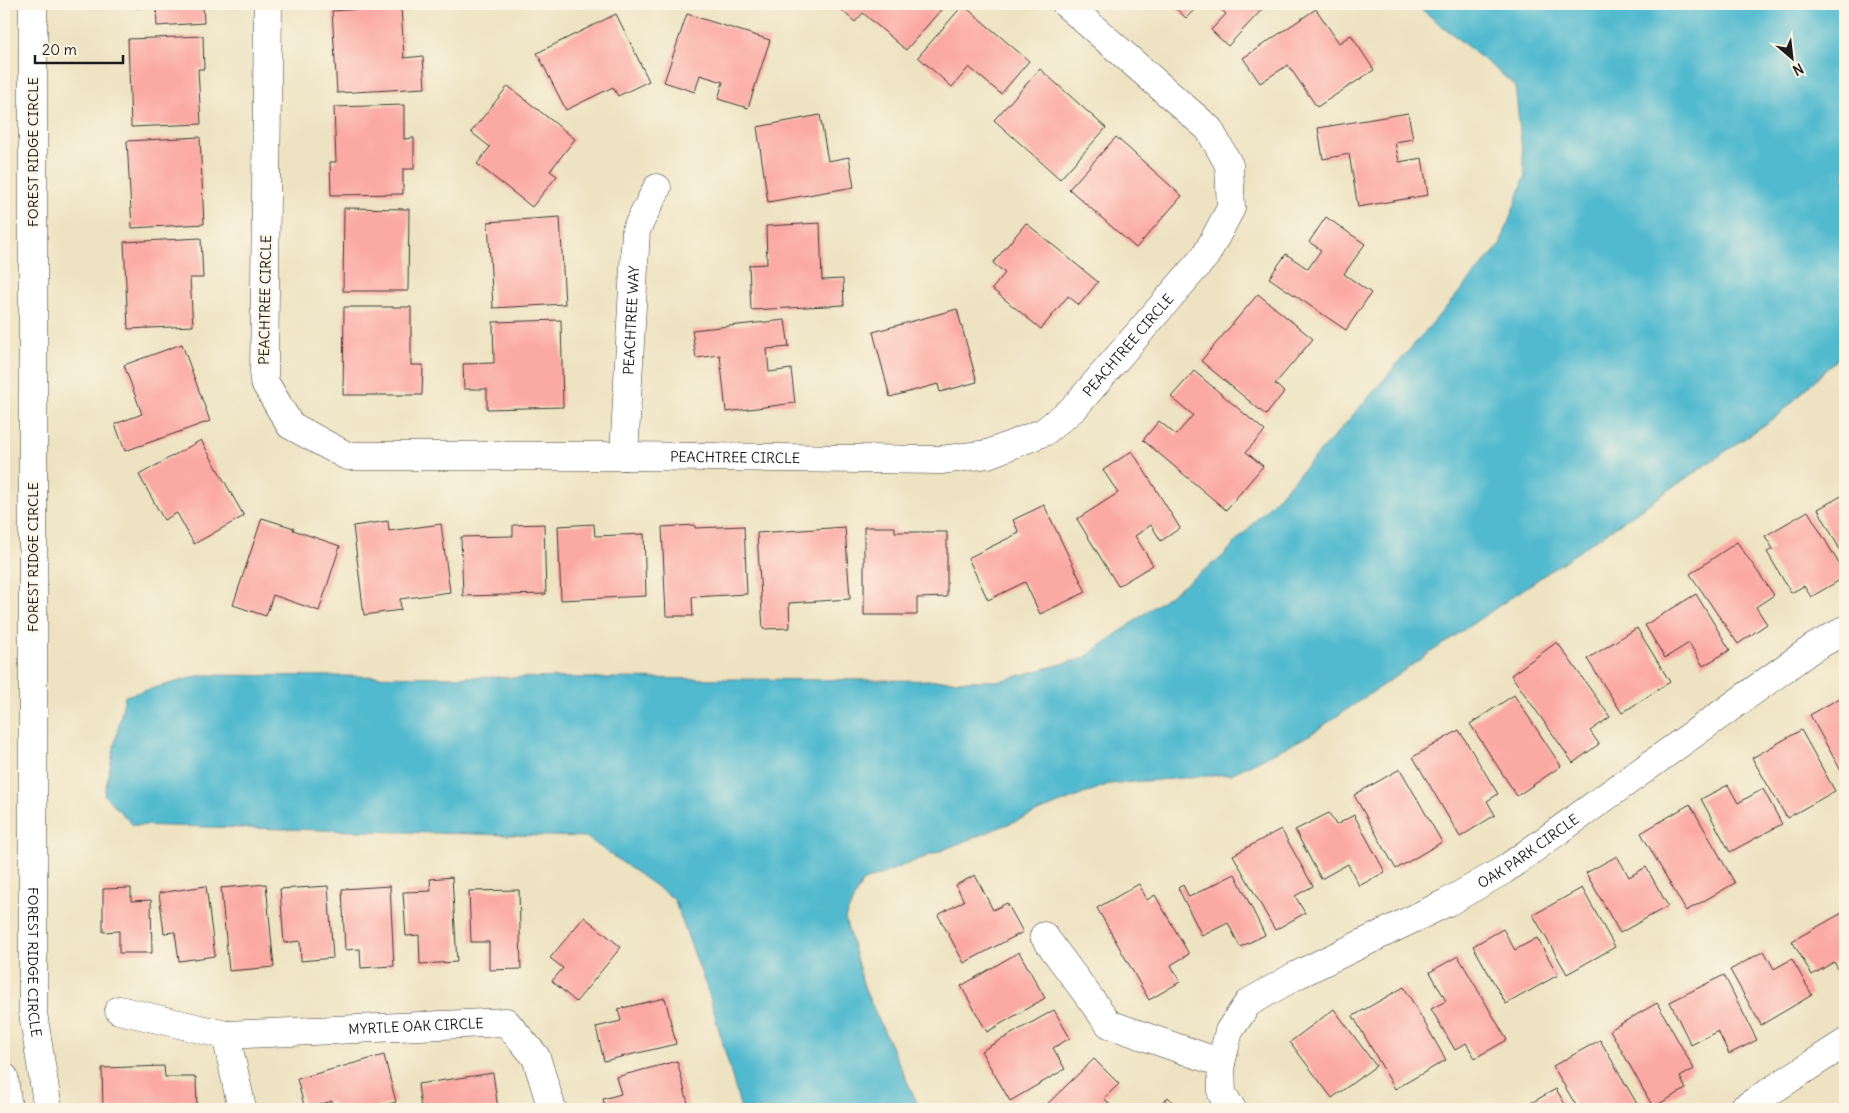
<svg xmlns="http://www.w3.org/2000/svg" width="1849" height="1113" viewBox="0 0 1849 1113" font-family="Delius,sans-serif">
	<style>
		.water { fill: #51bacf; stroke: #366b76 }
		.building { fill: #fba9a3 }
		.lines { fill: none; stroke-linecap: round; stroke-linejoin: round }
		.street-casing { stroke: #3b3a35; stroke-width: 29 }
		.street { stroke: #fff; stroke-width: 28 }
		.labels { text-anchor: middle; dominant-baseline: central; stroke-width: 4; stroke-linejoin: round; paint-order: stroke }
		.street-label { font-size: 14px; fill: #1c1c1c; stroke: #fcf5e5 }
	</style>
	<rect width="100%" height="100%" fill="#fcf5e5"/>
	<filter id="ink" filterUnits="userSpaceOnUse"><feTurbulence type="fractalNoise" baseFrequency=".02" numOctaves="2"/><feDisplacementMap in="SourceGraphic" scale="10" xChannelSelector="R" yChannelSelector="G"/><feConvolveMatrix kernelMatrix="1 2 1 2 8 2 1 2 1" color-interpolation-filters="sRGB"/></filter>
	<filter id="wash" filterUnits="userSpaceOnUse"><feTurbulence type="fractalNoise" baseFrequency=".0096" numOctaves="4" result="noise"/><feDisplacementMap in="SourceGraphic" scale="20" xChannelSelector="R" yChannelSelector="G"/><feGaussianBlur stdDeviation="1.12" result="paint"/><feColorMatrix in="noise" values="0 0 0 0 0 0 0 0 0 0 0 0 0 0 0 0 0 1.4 0 .05"/><feComposite in="paint" operator="in"/></filter>
	<g filter="url(#wash)">
		<rect width="100%" height="100%" fill="#ede2c1"/>
		<path class="water" d="M 1415,4 L 1845,4 L 1845,351 L 1779,415 L 1308,736 L 1231,774 L 1109,784 L 862,882 L 845,918 L 865,990 L 920,1109 L 741,1109 L 709,994 L 674,899 L 586,837 L 133,825 L 104,795 L 125,696 L 202,675 L 999,681 L 1084,658 L 1222,557 L 1340,430 L 1500,245 L 1525,177 L 1515,85 Z"/>
		<g id="blocks">
			<path class="building" d="M 136,4 L 203,4 L 204,23 L 157,26 L 156,7 L 136,8 Z
				M 834,4 L 946,4 L 906,50 L 863,13 L 855,22 Z
				M 1171,4 L 1200,4 L 1186,18 Z
				M 1215,4 L 1267,4 L 1228,46 L 1211,30 L 1226,14 Z
				M 963,5 L 1029,61 L 1001,94 L 969,67 L 952,87 L 918,57 Z
				M 401,6 L 404,58 L 423,56 L 425,88 L 337,93 L 332,11 Z
				M 1316,9 L 1339,43 L 1351,35 L 1374,70 L 1317,107 L 1288,65 L 1260,83 L 1243,58 Z
				M 616,14 L 649,81 L 618,96 L 613,87 L 566,110 L 537,53 Z
				M 687,14 L 770,40 L 748,108 L 718,99 L 723,82 L 700,75 L 695,92 L 664,82 Z
				M 203,36 L 204,69 L 198,69 L 201,124 L 131,127 L 128,39 Z
				M 1040,69 L 1106,128 L 1060,179 L 994,120 Z
				M 508,86 L 575,139 L 550,171 L 557,176 L 532,207 L 477,164 L 490,147 L 471,132 Z
				M 404,105 L 404,139 L 414,138 L 414,169 L 403,169 L 403,194 L 331,195 L 330,162 L 336,162 L 334,107 Z
				M 1408,113 L 1413,139 L 1395,142 L 1399,162 L 1422,158 L 1428,195 L 1358,207 L 1349,154 L 1323,159 L 1318,128 Z
				M 820,115 L 828,161 L 849,157 L 854,187 L 768,202 L 757,127 Z
				M 200,137 L 204,224 L 132,228 L 127,141 Z
				M 1116,137 L 1182,196 L 1136,248 L 1069,189 Z
				M 344,208 L 409,209 L 408,291 L 343,291 Z
				M 560,217 L 565,304 L 493,308 L 488,222 Z
				M 1326,217 L 1365,244 L 1344,274 L 1371,293 L 1346,330 L 1269,278 L 1286,254 L 1308,269 L 1321,250 L 1309,242 Z
				M 820,223 L 822,280 L 843,279 L 844,305 L 751,310 L 749,265 L 767,264 L 766,226 Z
				M 1026,223 L 1098,282 L 1079,305 L 1068,296 L 1041,329 L 992,289 L 1005,273 L 993,263 Z
				M 201,238 L 203,278 L 190,278 L 193,326 L 128,329 L 124,242 Z
				M 1258,294 L 1313,339 L 1275,384 L 1284,392 L 1266,415 L 1201,361 Z
				M 344,307 L 411,307 L 411,365 L 423,365 L 422,395 L 343,395 Z
				M 957,309 L 977,382 L 940,392 L 938,384 L 890,397 L 873,332 Z
				M 561,320 L 563,407 L 487,409 L 487,389 L 464,389 L 463,364 L 494,363 L 493,322 Z
				M 785,320 L 789,347 L 767,349 L 769,372 L 791,369 L 795,403 L 726,412 L 720,355 L 696,358 L 692,330 Z
				M 182,344 L 210,421 L 125,451 L 115,424 L 142,414 L 124,365 Z
				M 1194,371 L 1265,431 L 1246,452 L 1263,466 L 1226,510 L 1143,440 L 1159,421 L 1176,435 L 1193,415 L 1171,397 Z
				M 201,440 L 244,516 L 194,544 L 177,513 L 164,520 L 139,475 Z
				M 1132,451 L 1180,528 L 1161,541 L 1151,525 L 1135,536 L 1153,565 L 1118,586 L 1077,519 L 1118,493 L 1103,470 Z
				M 1845,494 L 1845,559 L 1818,509 Z
				M 1044,505 L 1086,592 L 1040,614 L 1025,582 L 988,600 L 968,558 L 1019,533 L 1013,520 Z
				M 1808,511 L 1845,574 L 1845,577 L 1811,597 L 1804,586 L 1791,593 L 1767,552 L 1773,549 L 1765,536 Z
				M 262,518 L 294,528 L 293,530 L 340,546 L 319,611 L 273,595 L 266,616 L 233,605 Z
				M 388,521 L 389,531 L 441,524 L 450,592 L 400,599 L 401,610 L 364,615 L 353,526 Z
				M 544,524 L 546,594 L 463,596 L 461,537 L 513,536 L 513,525 Z
				M 594,524 L 595,536 L 644,534 L 646,596 L 561,600 L 558,526 Z
				M 695,525 L 695,528 L 744,526 L 747,594 L 692,597 L 693,616 L 666,616 L 662,527 Z
				M 845,527 L 850,599 L 789,603 L 790,628 L 763,629 L 757,533 Z
				M 864,527 L 895,527 L 895,532 L 947,532 L 947,597 L 917,598 L 917,615 L 864,615 Z
				M 1737,542 L 1774,595 L 1756,607 L 1767,624 L 1738,644 L 1690,574 Z
				M 1696,594 L 1730,650 L 1703,666 L 1689,643 L 1665,658 L 1645,625 Z
				M 1637,628 L 1670,682 L 1622,713 L 1587,659 Z
				M 1557,642 L 1610,717 L 1590,731 L 1599,744 L 1573,763 L 1511,675 Z
				M 1514,695 L 1561,766 L 1517,796 L 1470,724 Z
				M 1845,695 L 1845,778 L 1810,715 Z
				M 1459,730 L 1498,794 L 1487,801 L 1495,815 L 1460,837 L 1413,757 Z
				M 1801,730 L 1835,791 L 1787,818 L 1752,758 Z
				M 1400,769 L 1442,842 L 1396,869 L 1354,795 Z
				M 1728,785 L 1738,803 L 1763,789 L 1782,824 L 1730,852 L 1701,799 Z
				M 1690,804 L 1735,883 L 1686,911 L 1641,833 Z
				M 1329,813 L 1336,825 L 1354,815 L 1385,872 L 1359,886 L 1348,864 L 1321,879 L 1295,830 Z
				M 1281,829 L 1313,886 L 1295,896 L 1305,913 L 1275,930 L 1233,855 Z
				M 1617,856 L 1629,877 L 1646,867 L 1668,906 L 1620,933 L 1586,873 Z
				M 1235,874 L 1265,935 L 1240,947 L 1228,923 L 1202,936 L 1178,888 L 1183,885 L 1189,897 Z
				M 975,875 L 993,910 L 1007,903 L 1023,932 L 964,963 L 938,915 L 964,901 L 956,885 Z
				M 452,877 L 457,962 L 420,964 L 419,935 L 406,936 L 403,892 L 431,891 L 430,879 Z
				M 266,884 L 274,967 L 229,971 L 221,888 Z
				M 1139,884 L 1147,900 L 1155,895 L 1189,954 L 1171,965 L 1180,982 L 1149,1000 L 1097,908 Z
				M 206,886 L 215,956 L 179,961 L 175,932 L 164,933 L 159,893 Z
				M 328,886 L 333,958 L 301,961 L 300,941 L 284,943 L 280,889 Z
				M 390,886 L 394,966 L 361,968 L 360,949 L 345,950 L 342,889 Z
				M 131,888 L 131,901 L 151,900 L 152,953 L 119,953 L 119,931 L 103,932 L 103,889 Z
				M 1582,888 L 1615,947 L 1567,974 L 1533,915 Z
				M 519,890 L 521,969 L 489,970 L 489,942 L 471,942 L 469,891 Z
				M 1842,913 L 1845,919 L 1845,981 L 1834,962 L 1812,975 L 1792,941 Z
				M 584,917 L 621,947 L 576,1002 L 552,981 L 563,968 L 550,958 Z
				M 1503,929 L 1515,950 L 1537,938 L 1558,975 L 1506,1004 L 1473,946 Z
				M 1764,951 L 1774,969 L 1792,959 L 1812,995 L 1761,1025 L 1730,970 Z
				M 1019,952 L 1045,998 L 987,1032 L 961,986 Z
				M 1458,956 L 1507,1040 L 1475,1058 L 1466,1043 L 1455,1050 L 1431,1009 L 1446,1001 L 1430,972 Z
				M 1724,975 L 1757,1040 L 1729,1054 L 1718,1031 L 1691,1045 L 1670,1002 Z
				M 1404,987 L 1446,1060 L 1395,1089 L 1353,1016 Z
				M 665,998 L 676,1044 L 604,1061 L 596,1027 L 621,1021 L 618,1009 Z
				M 1657,1003 L 1694,1069 L 1680,1077 L 1686,1089 L 1653,1107 L 1610,1030 Z
				M 1334,1009 L 1376,1066 L 1332,1098 L 1290,1042 Z
				M 1054,1010 L 1070,1038 L 1053,1048 L 1065,1069 L 1010,1101 L 981,1051 Z
				M 1600,1040 L 1640,1109 L 1578,1109 L 1553,1066 Z
				M 384,1055 L 396,1102 L 369,1109 L 334,1109 L 332,1101 L 305,1109 L 297,1079 Z
				M 1094,1059 L 1119,1084 L 1104,1098 L 1114,1109 L 1042,1109 Z
				M 677,1061 L 689,1107 L 682,1109 L 606,1109 L 603,1099 L 621,1094 L 616,1077 Z
				M 164,1066 L 165,1077 L 196,1077 L 197,1107 L 103,1109 L 102,1068 Z
				M 493,1073 L 498,1109 L 421,1109 L 418,1084 Z
				M 1556,1089 L 1568,1109 L 1520,1109 Z
				M 1168,1097 L 1179,1109 L 1155,1109 Z"/>
		</g>
	</g>
	<g filter="url(#ink)">
		<use href="#blocks" fill-opacity="0" stroke="#3b3a35" stroke-width="1"/>
		<g class="lines">
			<g class="street-casing">
				<g id="street">
					<path id="s1" d="M 33,4 L 33,1013 L 48,1109"/>
					<path id="s2" d="M 268,4 L 264,381 L 290,425 L 347,456 L 624,456 L 941,460 L 988,454 L 1044,432 L 1074,408 L 1206,255 L 1231,208 L 1229,165 L 1209,129 L 1066,4"/>
					<path id="s3" d="M 624,456 L 636,230 L 657,188"/>
					<path d="M 1044,936 L 1109,1024 L 1221,1063 L 1222,1094 L 1232,1109"/>
					<path id="s4" d="M 119,1010 L 226,1035 L 506,1022 L 536,1057 L 552,1109"/>
					<path d="M 226,1035 L 242,1109"/>
					<path id="s5" d="M 1221,1063 L 1229,1031 L 1248,1003 L 1297,975 L 1448,902 L 1504,870 L 1813,648 L 1845,630"/>
					<path d="M 4,1077 L 8,1109"/>
					<path d="M 1743,1109 L 1845,1043"/>
				</g>
			</g>
			<use href="#street" class="street"/>
		</g>
	</g>
	<g class="labels">
		<g class="street-label">
			<text transform="translate(33 152) rotate(-90)">FOREST RIDGE CIRCLE</text>
			<text transform="translate(265 300) rotate(-89)">PEACHTREE CIRCLE</text>
			<text stroke="none"><textPath href="#s3" startOffset="136">PEACHTREE WAY</textPath></text>
			<text stroke="none"><textPath href="#s2" startOffset="1316">PEACHTREE CIRCLE</textPath></text>
			<text stroke="none"><textPath href="#s2" startOffset="881">PEACHTREE CIRCLE</textPath></text>
			<text transform="translate(33 557) rotate(-90)">FOREST RIDGE CIRCLE</text>
			<text stroke="none"><textPath href="#s5" startOffset="386">OAK PARK CIRCLE</textPath></text>
			<text stroke="none"><textPath href="#s1" startOffset="958">FOREST RIDGE CIRCLE</textPath></text>
			<text stroke="none"><textPath href="#s4" startOffset="300">MYRTLE OAK CIRCLE</textPath></text>
		</g>
	</g>
	<rect width="1849" height="1113" fill="none" stroke="#fcf5e5" stroke-width="20"/>
	<g transform="translate(1792 58) rotate(152)" stroke="#fcf5e5" stroke-width="4" paint-order="stroke">
	<path d="M0-4L9 19L0 12L-9 19Z" fill="#1c1c1c"/>
	<text y="-8" font-size="14" font-weight="bold" text-anchor="middle" fill="#1c1c1c">N</text>
	</g>
	<path d="M35 55v8h88v-8" fill="none" stroke="#1c1c1c" stroke-width="2.5"/>
	<text x="42" y="55" font-size="15" fill="#1c1c1c" stroke="#fcf5e5" stroke-width="4" paint-order="stroke">20 m</text>
</svg>
